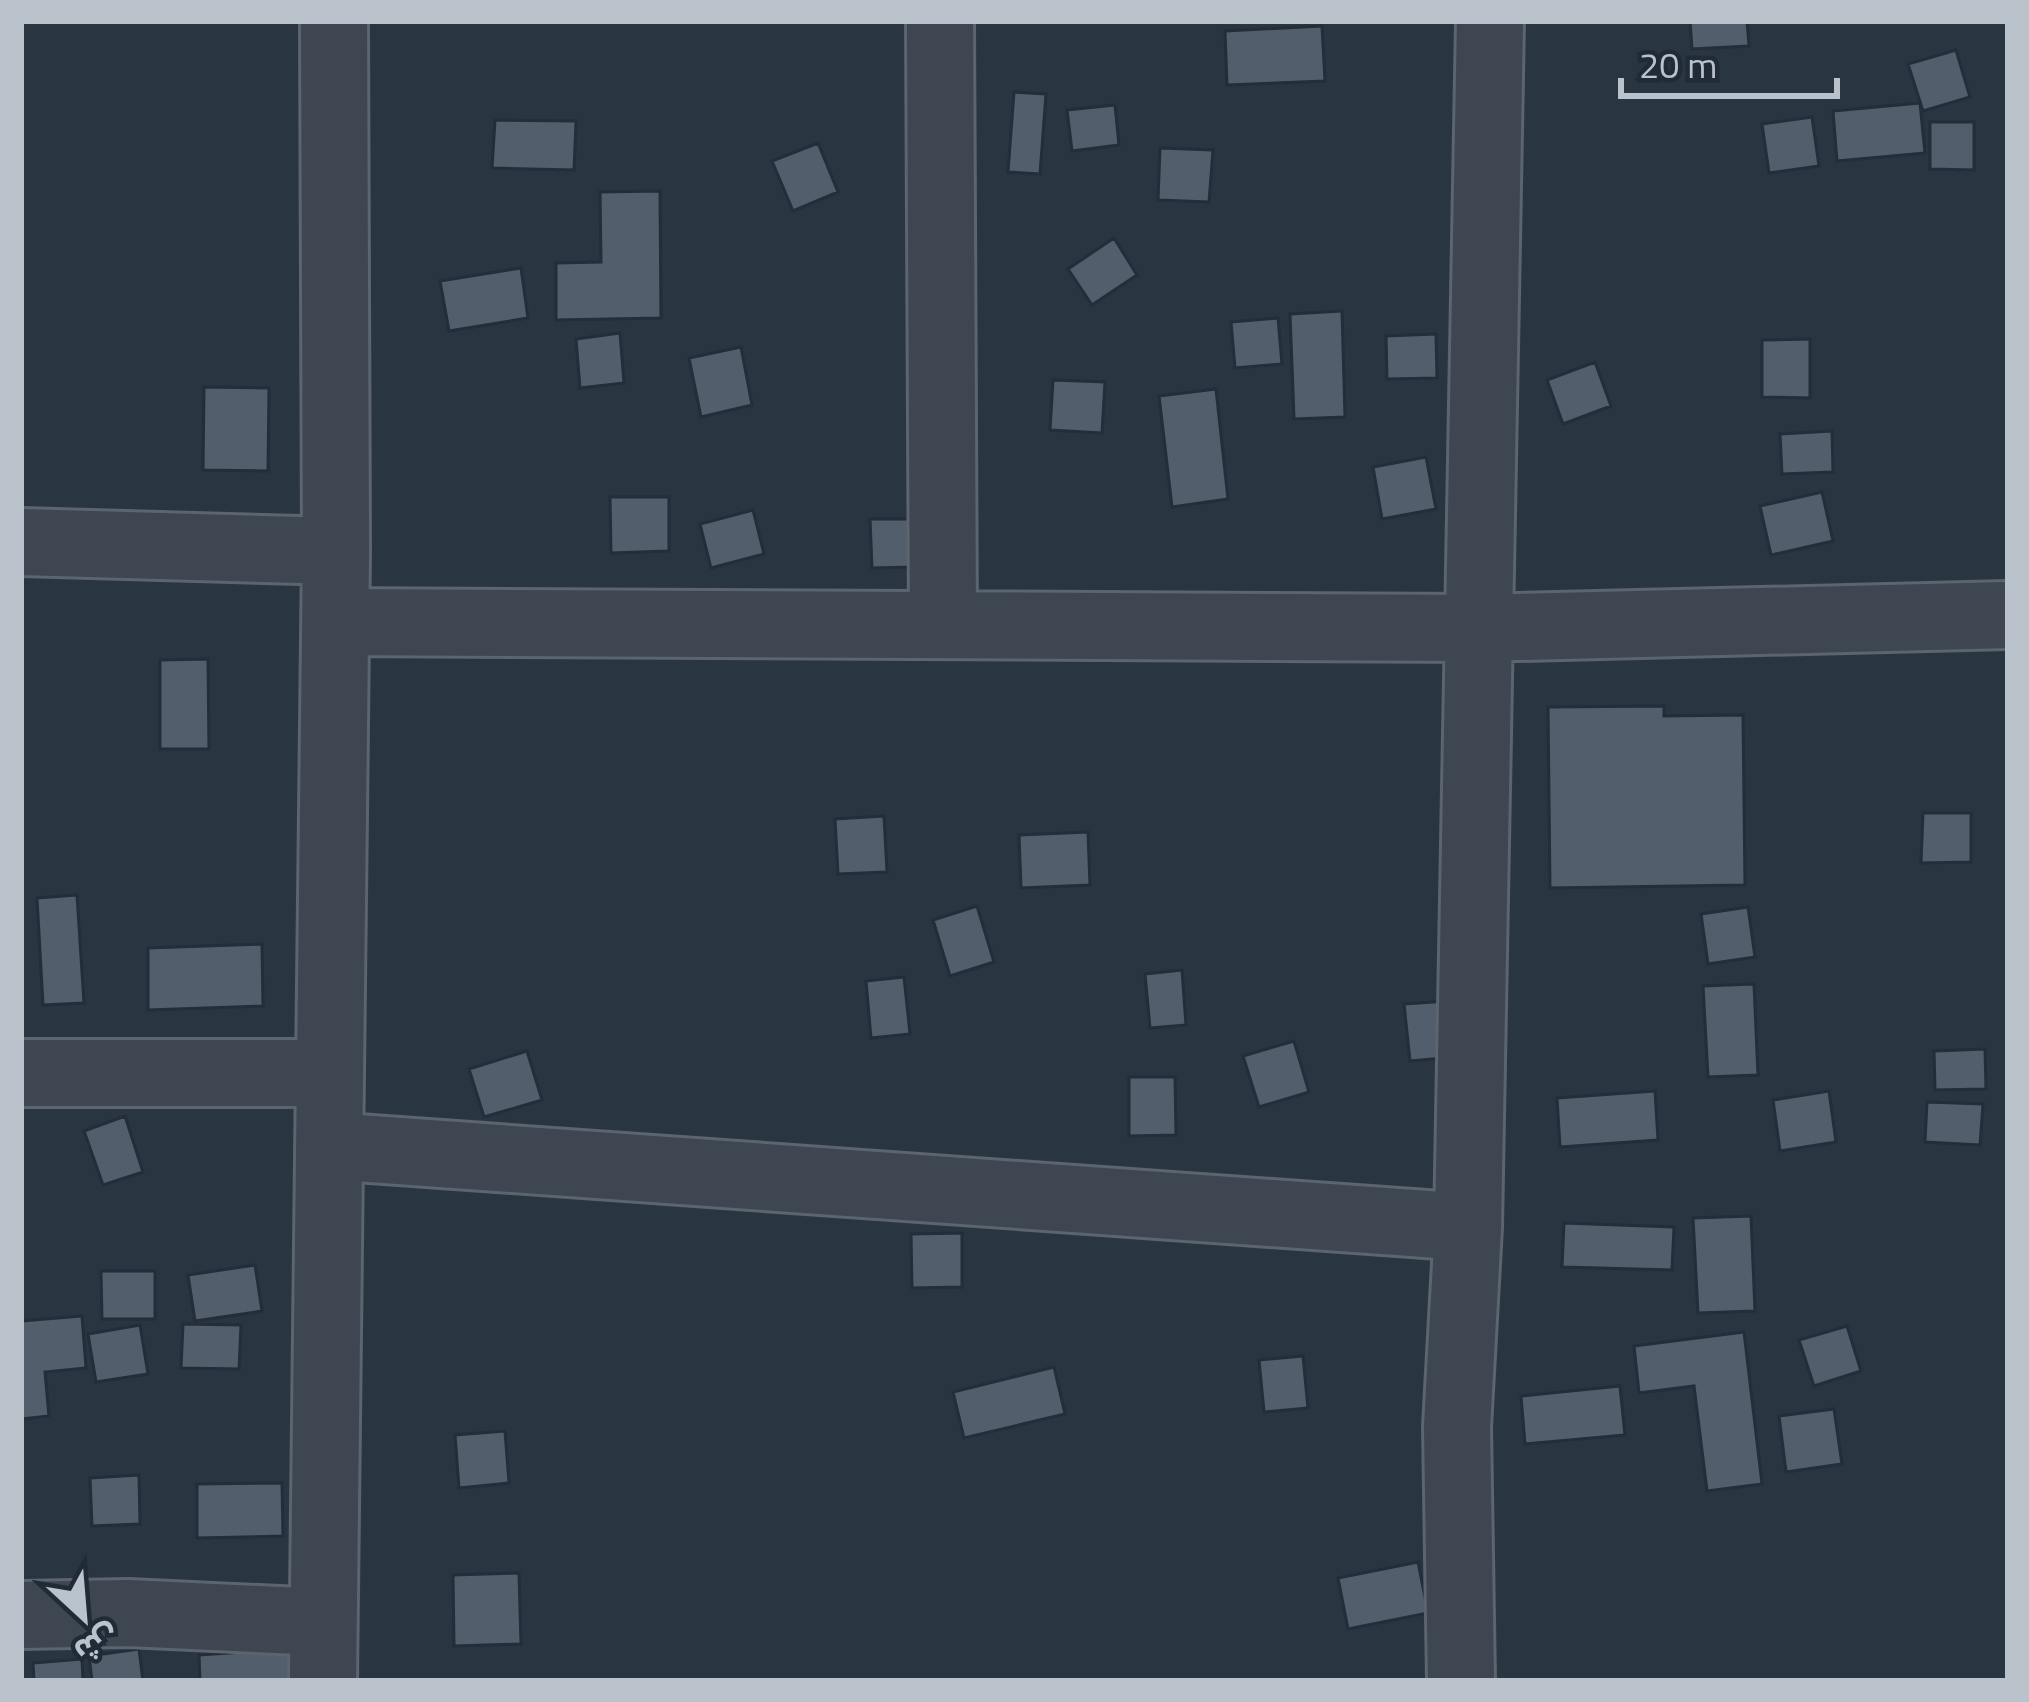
<svg xmlns="http://www.w3.org/2000/svg" width="2029" height="1702" viewBox="0 0 2029 1702" font-family="'Titillium Web','Noto Sans Arabic',sans-serif">
	<style>
		.building { fill: #525e6c; stroke: #242d39; stroke-width: 3 }
		.lines { fill: none; stroke-linecap: round; stroke-linejoin: round }
		.minor-casing { stroke: #5b646f; stroke-width: 72 }
		.minor { stroke: #3d4651; stroke-width: 66 }
	</style>
	<rect width="100%" height="100%" fill="#293541"/>
	<path class="building" d="M 1690,21 L 1747,21 L 1749,46 L 1692,49 Z
		M 1322,26 L 1325,81 L 1227,85 L 1225,31 Z
		M 1956,50 L 1970,97 L 1923,111 L 1908,64 Z
		M 1014,92 L 1046,94 L 1040,174 L 1008,172 Z
		M 1920,103 L 1925,153 L 1837,161 L 1833,111 Z
		M 1115,105 L 1119,145 L 1072,151 L 1067,110 Z
		M 1812,117 L 1819,166 L 1769,173 L 1762,124 Z
		M 495,120 L 576,121 L 574,170 L 492,168 Z
		M 1930,122 L 1974,122 L 1974,170 L 1930,169 Z
		M 818,143 L 838,192 L 793,211 L 772,161 Z
		M 1160,148 L 1213,150 L 1209,202 L 1158,200 Z
		M 660,191 L 661,318 L 556,320 L 556,263 L 601,262 L 600,192 Z
		M 1114,238 L 1137,275 L 1092,305 L 1068,269 Z
		M 521,268 L 528,318 L 449,331 L 440,281 Z
		M 1342,311 L 1345,417 L 1294,419 L 1290,314 Z
		M 1278,318 L 1282,364 L 1235,368 L 1231,322 Z
		M 620,333 L 624,383 L 580,388 L 576,339 Z
		M 1436,334 L 1437,378 L 1387,379 L 1386,336 Z
		M 1810,339 L 1810,398 L 1762,397 L 1762,340 Z
		M 741,347 L 752,405 L 701,417 L 689,358 Z
		M 1595,362 L 1611,406 L 1563,424 L 1547,380 Z
		M 1053,380 L 1105,382 L 1102,433 L 1050,430 Z
		M 204,387 L 269,388 L 268,471 L 203,470 Z
		M 1216,389 L 1228,499 L 1172,507 L 1159,396 Z
		M 1832,431 L 1833,472 L 1782,474 L 1780,434 Z
		M 1426,457 L 1436,509 L 1382,519 L 1373,467 Z
		M 1822,492 L 1833,541 L 1771,555 L 1760,506 Z
		M 610,497 L 669,497 L 669,551 L 611,553 Z
		M 753,510 L 764,554 L 711,568 L 700,524 Z
		M 870,519 L 913,519 L 915,567 L 872,568 Z
		M 208,659 L 209,749 L 160,749 L 160,660 Z
		M 1664,706 L 1664,716 L 1743,715 L 1745,885 L 1550,888 L 1548,707 Z
		M 1923,813 L 1971,813 L 1971,862 L 1921,863 Z
		M 884,816 L 887,872 L 838,874 L 835,819 Z
		M 1088,832 L 1090,885 L 1021,888 L 1019,835 Z
		M 77,895 L 84,1003 L 43,1005 L 37,898 Z
		M 977,906 L 994,962 L 950,976 L 933,920 Z
		M 1748,907 L 1755,957 L 1708,964 L 1701,914 Z
		M 262,944 L 263,1006 L 148,1010 L 148,948 Z
		M 1182,970 L 1186,1025 L 1150,1028 L 1145,974 Z
		M 904,977 L 910,1034 L 871,1038 L 866,981 Z
		M 1754,984 L 1758,1075 L 1708,1077 L 1703,986 Z
		M 1448,1001 L 1454,1057 L 1410,1061 L 1404,1004 Z
		M 1294,1041 L 1309,1092 L 1259,1107 L 1243,1056 Z
		M 1985,1049 L 1986,1089 L 1935,1090 L 1934,1051 Z
		M 527,1051 L 542,1100 L 484,1117 L 469,1069 Z
		M 1129,1077 L 1175,1077 L 1176,1135 L 1129,1136 Z
		M 1655,1091 L 1658,1140 L 1560,1147 L 1557,1098 Z
		M 1829,1091 L 1836,1142 L 1780,1151 L 1773,1100 Z
		M 1927,1102 L 1983,1104 L 1980,1145 L 1925,1142 Z
		M 125,1116 L 143,1172 L 103,1185 L 84,1131 Z
		M 1751,1216 L 1755,1311 L 1698,1313 L 1693,1218 Z
		M 1564,1223 L 1674,1227 L 1672,1270 L 1562,1267 Z
		M 962,1233 L 962,1287 L 912,1288 L 911,1234 Z
		M 255,1265 L 262,1311 L 195,1321 L 188,1275 Z
		M 101,1271 L 155,1271 L 155,1319 L 102,1319 Z
		M 82,1316 L 86,1368 L 45,1372 L 49,1416 L 21,1419 L 21,1321 Z
		M 183,1324 L 241,1325 L 239,1369 L 181,1368 Z
		M 140,1325 L 148,1374 L 96,1382 L 88,1334 Z
		M 1847,1326 L 1861,1371 L 1814,1386 L 1799,1340 Z
		M 1744,1332 L 1762,1484 L 1707,1491 L 1694,1386 L 1639,1393 L 1634,1346 Z
		M 1303,1356 L 1308,1408 L 1264,1412 L 1259,1360 Z
		M 1054,1367 L 1065,1414 L 964,1438 L 953,1392 Z
		M 1620,1386 L 1625,1435 L 1525,1444 L 1521,1396 Z
		M 1834,1409 L 1842,1464 L 1786,1472 L 1779,1416 Z
		M 505,1431 L 509,1483 L 459,1488 L 455,1435 Z
		M 139,1475 L 140,1524 L 92,1526 L 90,1478 Z
		M 282,1483 L 283,1536 L 197,1538 L 197,1484 Z
		M 1418,1562 L 1428,1613 L 1348,1629 L 1338,1578 Z
		M 519,1573 L 521,1644 L 454,1646 L 453,1575 Z
		M 139,1649 L 143,1681 L 92,1681 L 89,1656 Z
		M 291,1649 L 293,1681 L 200,1681 L 199,1655 Z
		M 82,1659 L 83,1681 L 34,1681 L 33,1663 Z"/>
	<g class="lines">
		<g class="minor-casing">
			<path id="minor" d="M 940,21 L 943,624
				M 21,542 L 336,551
				M 336,622 L 1478,628 L 2008,615
				M 21,1073 L 330,1073
				M 329,1146 L 1468,1227 L 1457,1427 L 1461,1681
				M 1468,1227 L 1490,21
				M 21,1615 L 128,1613 L 322,1622
				M 323,1681 L 336,551 L 334,21"/>
		</g>
		<use href="#minor" class="minor"/>
	</g>
	<rect width="2029" height="1702" fill="none" stroke="#bac2cb" stroke-width="48"/>
	<g transform="translate(84 1618) rotate(154)" stroke="#212b37" stroke-width="9" paint-order="stroke">
	<path d="M0-9L21 45L0 30L-21 45Z" fill="#bac2cb"/>
	<text y="-18" font-size="33" font-weight="bold" text-anchor="middle" fill="#bac2cb">ش</text>
	</g>
	<path d="M1621 78v18h216v-18" fill="none" stroke="#bac2cb" stroke-width="6"/>
	<text x="1639" y="78" font-size="36" fill="#bac2cb" stroke="#212b37" stroke-width="9" paint-order="stroke">20 m</text>
</svg>
